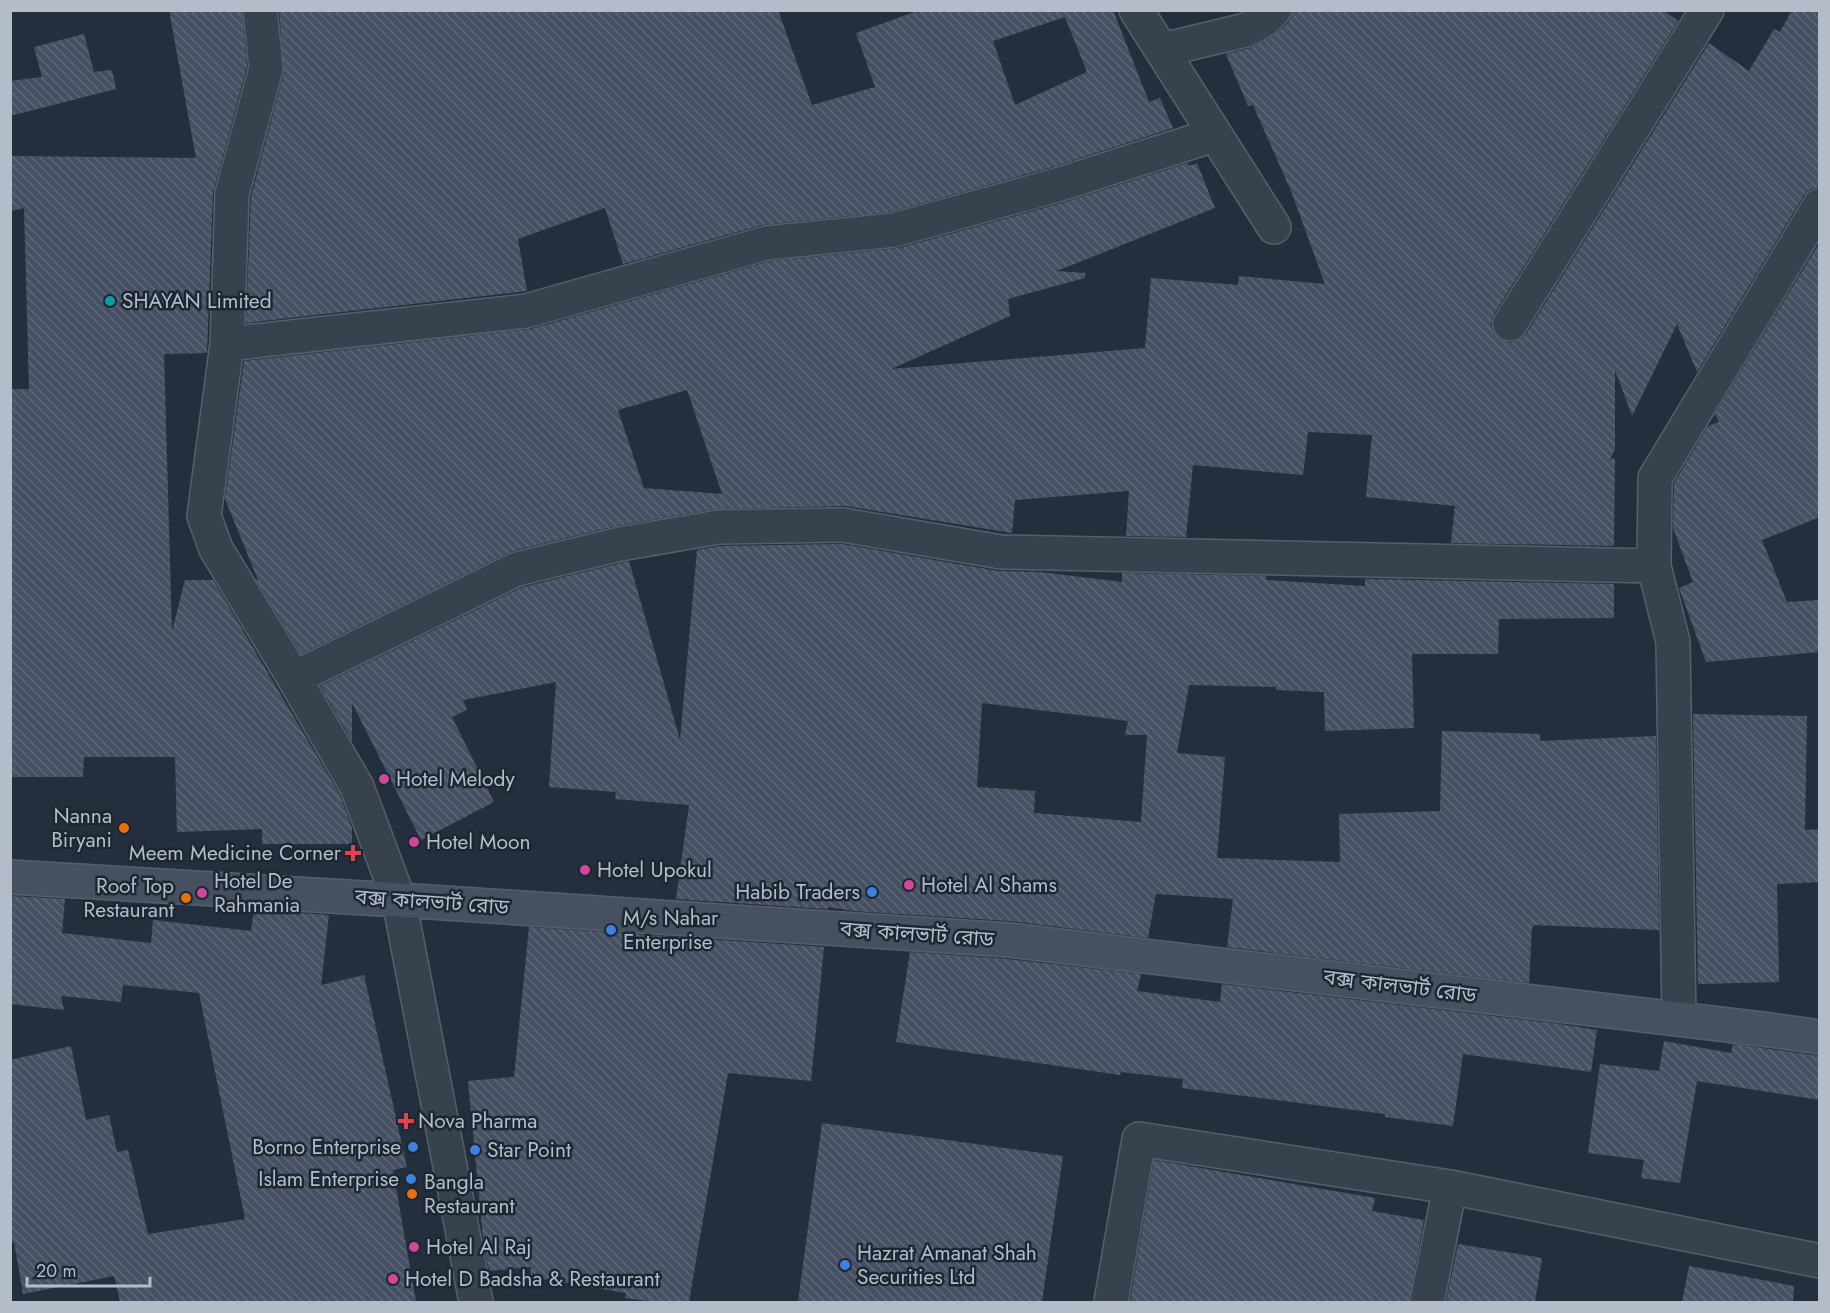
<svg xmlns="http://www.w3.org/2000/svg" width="1830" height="1313" viewBox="0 0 1830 1313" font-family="Jost,'Noto Sans Bengali',sans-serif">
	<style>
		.building { fill: url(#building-back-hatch); fill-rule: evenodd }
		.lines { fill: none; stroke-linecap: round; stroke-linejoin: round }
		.street-casing { stroke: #565f6c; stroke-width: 36 }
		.secondary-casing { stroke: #565f6c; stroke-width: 36 }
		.street { stroke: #38414e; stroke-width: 33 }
		.secondary { stroke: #465061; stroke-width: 33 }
		.culture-dot { fill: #0f9aa8; stroke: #1d2633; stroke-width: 2 }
		.hotel-dot { fill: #d1479c; stroke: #1d2633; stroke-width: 2 }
		.food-dot { fill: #e8710a; stroke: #1d2633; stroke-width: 2 }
		.health-dot { fill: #e0444e; stroke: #1d2633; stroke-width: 2 }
		.shop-dot { fill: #3f7fe0; stroke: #1d2633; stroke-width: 2 }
		.labels { text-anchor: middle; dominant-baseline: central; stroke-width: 5; stroke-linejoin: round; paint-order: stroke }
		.poi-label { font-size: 21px; fill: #b4bcc9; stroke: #1d2633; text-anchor: start }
		.street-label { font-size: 21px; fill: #b4bcc9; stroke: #1d2633 }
	</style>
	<defs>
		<pattern id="building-back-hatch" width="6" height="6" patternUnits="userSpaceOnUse" patternTransform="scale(1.5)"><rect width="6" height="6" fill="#455162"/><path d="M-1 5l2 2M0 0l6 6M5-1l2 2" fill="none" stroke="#5d6877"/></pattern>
	</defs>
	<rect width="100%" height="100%" fill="#242f3e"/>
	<path class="building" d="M 169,10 L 242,10 L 247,66 L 213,193 L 207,353 L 164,354 L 172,631 L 185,580 L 213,580 L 340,795 L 352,828 L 352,844 L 262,844 L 262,829 L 177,832 L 175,757 L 84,757 L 83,777 L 10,777 L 10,389 L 29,389 L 24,208 L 10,211 L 10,156 L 196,158 Z
		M 279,10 L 778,10 L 812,105 L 875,87 L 856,33 L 920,10 L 1113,10 L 1149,102 L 1160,98 L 1173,128 L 1052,167 L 891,212 L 762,225 L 623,264 L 605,208 L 518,239 L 527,291 L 246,323 L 251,197 L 284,72 ZM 1065,17 L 1087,72 L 1015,105 L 993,41 Z
		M 1292,10 L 1663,10 L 1678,21 L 1494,314 L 1491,324 L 1494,333 L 1501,340 L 1510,343 L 1519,340 L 1526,334 L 1709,43 L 1749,71 L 1774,29 L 1780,32 L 1792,10 L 1820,10 L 1820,186 L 1810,189 L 1804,195 L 1697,372 L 1677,324 L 1632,416 L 1615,370 L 1615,449 L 1610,460 L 1615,458 L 1614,546 L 1451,543 L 1455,506 L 1366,497 L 1372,435 L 1308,432 L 1303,475 L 1193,465 L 1186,537 L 1126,536 L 1129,491 L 1015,500 L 1012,533 L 846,506 L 716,509 L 616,526 L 512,551 L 301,654 L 256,580 L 258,580 L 225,499 L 244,361 L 531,329 L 771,261 L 899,248 L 1062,203 L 1188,163 L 1189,166 L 1197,163 L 1215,208 L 1057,271 L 1085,273 L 1085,278 L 1008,299 L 1010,316 L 891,369 L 1145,348 L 1151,278 L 1238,285 L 1239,276 L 1325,284 L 1291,191 L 1253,105 L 1248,106 L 1226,54 L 1251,48 L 1273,36 L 1288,23 L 1292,15 ZM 687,390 L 722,494 L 644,488 L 618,410 Z
		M 84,34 L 94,72 L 112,70 L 116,89 L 10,116 L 10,81 L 42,77 L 34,47 Z
		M 1820,242 L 1820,517 L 1762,540 L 1787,602 L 1820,600 L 1820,652 L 1706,662 L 1679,588 L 1693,582 L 1673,528 L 1674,483 L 1708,426 L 1719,422 L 1715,414 Z
		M 842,544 L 998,571 L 1040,572 L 1122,582 L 1122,573 L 1266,576 L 1266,580 L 1365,586 L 1365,579 L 1614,584 L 1614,618 L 1499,619 L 1498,654 L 1412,654 L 1414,728 L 1325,731 L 1324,692 L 1276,690 L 1276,687 L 1189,685 L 1177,753 L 1225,757 L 1217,858 L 1340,862 L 1339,814 L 1440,811 L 1442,731 L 1540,734 L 1540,741 L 1656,736 L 1659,930 L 1534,925 L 1534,927 L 1532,927 L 1529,983 L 1227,947 L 1233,899 L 1156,894 L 1148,938 L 1010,921 L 854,911 L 828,907 L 828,909 L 676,899 L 689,805 L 615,799 L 616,792 L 549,787 L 556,682 L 463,700 L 467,710 L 452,717 L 494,802 L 421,840 L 352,703 L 352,741 L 320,686 L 523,587 L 629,561 L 680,740 L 697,550 L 721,546 ZM 982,703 L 1128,721 L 1125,735 L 1147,735 L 1141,822 L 1034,813 L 1035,791 L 977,787 Z
		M 1693,714 L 1807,716 L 1805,830 L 1820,829 L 1820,882 L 1777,884 L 1779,982 L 1698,984 Z
		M 10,896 L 65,899 L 62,933 L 151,943 L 153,920 L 251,931 L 254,910 L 329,915 L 321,985 L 364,975 L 407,1167 L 393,1170 L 416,1302 L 120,1302 L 114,1276 L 23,1294 L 14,1242 L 10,1243 L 10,1060 L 71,1046 L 86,1120 L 109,1115 L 117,1152 L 128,1150 L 148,1234 L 245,1219 L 199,993 L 123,985 L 121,1002 L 61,996 L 64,1010 L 10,1004 Z
		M 529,927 L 824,947 L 811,1081 L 728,1073 L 689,1302 L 655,1302 L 625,1298 L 626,1293 L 530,1277 L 531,1267 L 489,1271 L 483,1238 L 468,1081 L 514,1077 Z
		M 910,952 L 1007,959 L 1141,974 L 1137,991 L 1220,1002 L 1222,984 L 1560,1024 L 1597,1030 L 1591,1072 L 1463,1054 L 1453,1126 L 1385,1117 L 1385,1114 L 1182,1088 L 1183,1079 L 1121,1072 L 1120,1075 L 896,1042 Z
		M 1664,1041 L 1731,1053 L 1733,1044 L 1820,1056 L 1820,1100 L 1697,1081 L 1680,1183 L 1641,1178 L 1644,1160 L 1588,1153 L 1600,1064 L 1659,1071 Z
		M 822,1123 L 1063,1156 L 1042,1302 L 798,1302 Z
		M 1154,1160 L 1375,1198 L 1372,1211 L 1424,1220 L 1409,1302 L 1130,1302 Z
		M 1458,1244 L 1542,1258 L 1535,1302 L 1446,1302 Z
		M 1689,1266 L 1794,1286 L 1793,1302 L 1682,1302 Z"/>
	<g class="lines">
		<g class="street-casing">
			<path id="street" d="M 260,10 L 266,68 L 232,194 L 227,344 L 204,516 L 216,549 L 294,678 L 357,787 L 399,900 L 476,1302
				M 1136,10 L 1274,227
				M 1162,50 L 1246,30 L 1264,20 L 1274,10
				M 1510,324 L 1707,10
				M 227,344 L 526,311 L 767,243 L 894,230 L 1057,185 L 1214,135
				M 294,678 L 517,569 L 620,544 L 719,527 L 843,525 L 1001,552 L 1654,566
				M 1679,1019 L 1673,642 L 1654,566 L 1655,478 L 1820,205
				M 1111,1302 L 1139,1139 L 1450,1187 L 1820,1261
				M 1427,1302 L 1450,1187"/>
		</g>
		<g class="secondary-casing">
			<path id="secondary" d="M 10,877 L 399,900 L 1009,940 L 1770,1030 L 1820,1037"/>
		</g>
		<use href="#street" class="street"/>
		<use href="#secondary" class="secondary"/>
	</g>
	<circle class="culture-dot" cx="110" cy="301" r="6"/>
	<g class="hotel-dot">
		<circle cx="384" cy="779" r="6"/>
		<circle cx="414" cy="842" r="6"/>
		<circle cx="585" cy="870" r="6"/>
		<circle cx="909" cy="885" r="6"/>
		<circle cx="202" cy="893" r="6"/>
		<circle cx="414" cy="1247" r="6"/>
		<circle cx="393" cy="1279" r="6"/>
	</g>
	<g class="food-dot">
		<circle cx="124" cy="828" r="6"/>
		<circle cx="186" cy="898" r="6"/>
		<circle cx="412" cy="1194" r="6"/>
	</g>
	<g class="health-dot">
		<path d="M350 844h6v6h6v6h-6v6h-6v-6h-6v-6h6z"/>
		<path d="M403 1112h6v6h6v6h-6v6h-6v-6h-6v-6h6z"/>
	</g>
	<g class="shop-dot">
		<circle cx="872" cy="892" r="6"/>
		<circle cx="611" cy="930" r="6"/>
		<circle cx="413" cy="1147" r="6"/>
		<circle cx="475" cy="1150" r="6"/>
		<circle cx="411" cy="1179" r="6"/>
		<circle cx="845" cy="1265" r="6"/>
	</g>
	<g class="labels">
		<g class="poi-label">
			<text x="122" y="301">SHAYAN Limited</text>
			<text x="396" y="779">Hotel Melody</text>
			<text x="112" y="816" text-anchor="end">Nanna<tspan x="112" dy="24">Biryani</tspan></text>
			<text x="426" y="842">Hotel Moon</text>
			<text x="341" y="853" text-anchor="end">Meem Medicine Corner</text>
			<text x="597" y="870">Hotel Upokul</text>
			<text x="214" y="881">Hotel De<tspan x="214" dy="24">Rahmania</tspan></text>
			<text x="921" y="885">Hotel Al Shams</text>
			<text x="174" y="886" text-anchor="end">Roof Top<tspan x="174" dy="24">Restaurant</tspan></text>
			<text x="860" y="892" text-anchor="end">Habib Traders</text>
			<text x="623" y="918">M/s Nahar<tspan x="623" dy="24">Enterprise</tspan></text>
			<text x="418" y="1121">Nova Pharma</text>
			<text x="401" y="1147" text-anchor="end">Borno Enterprise</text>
			<text x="487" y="1150">Star Point</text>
			<text x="399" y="1179" text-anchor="end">Islam Enterprise</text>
			<text x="424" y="1182">Bangla<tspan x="424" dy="24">Restaurant</tspan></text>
			<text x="426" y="1247">Hotel Al Raj</text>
			<text x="857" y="1253">Hazrat Amanat Shah<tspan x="857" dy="24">Securities Ltd</tspan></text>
			<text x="405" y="1279">Hotel D Badsha &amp; Restaurant</text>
		</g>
		<g class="street-label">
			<text transform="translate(432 902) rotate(4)">বক্স কালভার্ট রোড</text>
			<text transform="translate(917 934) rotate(4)">বক্স কালভার্ট রোড</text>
			<text transform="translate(1400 986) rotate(7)">বক্স কালভার্ট রোড</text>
		</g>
	</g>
	<rect width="1830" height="1313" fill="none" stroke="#b4bcc9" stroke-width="24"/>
	<path d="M27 1277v9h123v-9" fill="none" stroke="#b4bcc9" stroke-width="3"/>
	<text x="36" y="1277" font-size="18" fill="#b4bcc9" stroke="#1d2633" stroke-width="4.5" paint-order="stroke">20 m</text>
</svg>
